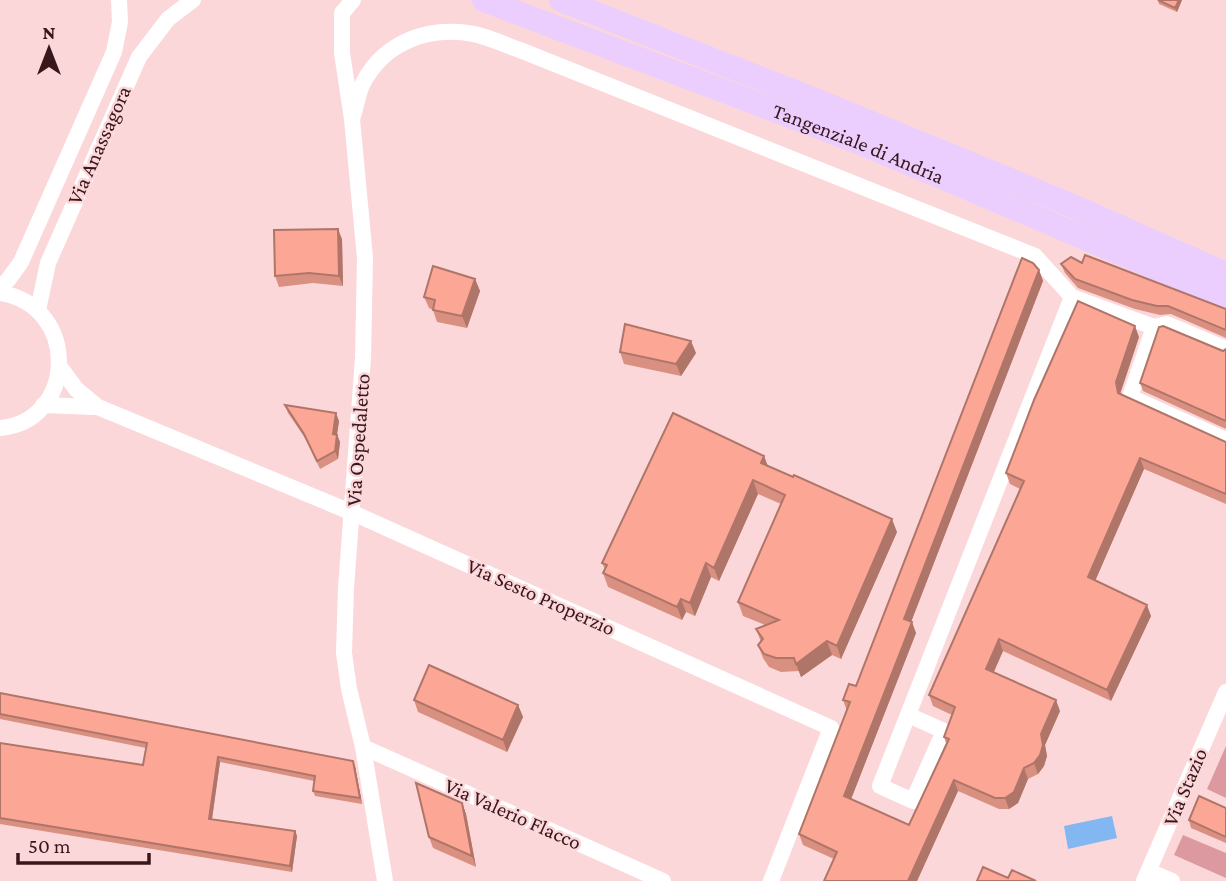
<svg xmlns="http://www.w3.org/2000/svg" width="1226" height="881" viewBox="0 0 1226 881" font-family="'Crimson Pro',serif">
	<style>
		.green { fill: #dd99a0 }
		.water { fill: #83b7f2 }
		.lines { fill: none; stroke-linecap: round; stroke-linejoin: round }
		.minor { stroke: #fff; stroke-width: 16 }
		.primary { stroke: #ebcefd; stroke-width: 24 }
		.wall { fill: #d99081 }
		.shaded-wall { fill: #b07569 }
		.building { fill: #fca796; stroke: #b07569; stroke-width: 2 }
		.labels { text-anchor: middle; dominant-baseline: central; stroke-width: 5; stroke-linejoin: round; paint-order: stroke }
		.street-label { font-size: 21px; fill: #38171c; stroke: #fcd7da }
	</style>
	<rect width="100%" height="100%" fill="#fcd7da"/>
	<path class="green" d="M 1226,746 L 1226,798 L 1207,789 Z
		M 1183,835 L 1226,853 L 1226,878 L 1174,855 Z"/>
	<path class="water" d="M 1112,816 L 1117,838 L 1068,849 L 1064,826 Z"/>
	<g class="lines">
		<path class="minor" d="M 353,0 L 342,13 L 342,53 L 352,119 L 365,258 L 363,358 L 346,588 L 344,653 L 349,689 L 363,747 L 385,881
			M 352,119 C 356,108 358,93 363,83 C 385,41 429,26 474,34 C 489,37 505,45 520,50 L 1035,256 L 1072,297 L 1154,327 L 1167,324 L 1226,349
			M 0,287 L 8,280 L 21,262 L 114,52 L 120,22 L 119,0
			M 0,293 C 81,306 76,422 0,428
			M 38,310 L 48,263 L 139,57 L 168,19 L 193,0
			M 1154,327 L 1130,397 L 1226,440
			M 60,367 L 76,389 L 98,407 L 353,513 L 831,728 L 771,881
			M 43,405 L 95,407
			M 908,715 L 944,731 L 913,801 L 880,786 L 1072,297
			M 363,747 L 663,881
			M 1149,871 L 1172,881
			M 1144,881 L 1226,692"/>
		<g class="primary">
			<path id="s1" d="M 484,0 L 861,143 L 1226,298"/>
			<path d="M 561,0 L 815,100 L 1066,203 L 1226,274"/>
		</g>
	</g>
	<path class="wall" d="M 1158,0 L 1182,0 L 1177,12 L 1159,4 Z
		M 342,239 L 343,286 L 313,283 L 279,287 L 275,276 Z
		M 1082,263 L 1226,309 L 1226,338 L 1171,314 L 1160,315 L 1135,309 L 1078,288 L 1065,273 L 1061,264 Z
		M 1039,270 L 1043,281 L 911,622 L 916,633 L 851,799 L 909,825 L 946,743 L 944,737 L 952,715 L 933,706 L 929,695 L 1020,489 L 1010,484 L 1006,473 L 1139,337 L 1120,394 L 1226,442 L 1226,504 L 1144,469 L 1095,581 L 1151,616 L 1111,701 L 1003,651 L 994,672 L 1060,711 L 1045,745 L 1047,756 L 1044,766 L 1038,774 L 1028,779 L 1018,803 L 1009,809 L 999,809 L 958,791 L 917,881 L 824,881 L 834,859 L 803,845 L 799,834 L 847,711 L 843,700 L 856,686 Z
		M 475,279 L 480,291 L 467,328 L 437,322 L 433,310 L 429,308 L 424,297 Z
		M 1226,349 L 1226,429 L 1143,391 L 1140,383 Z
		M 620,352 L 696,353 L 681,376 L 624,364 Z
		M 285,405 L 339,421 L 337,434 L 340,442 L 338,459 L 320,469 L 307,441 L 288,413 Z
		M 764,456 L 768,466 L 897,532 L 841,659 L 832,655 L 801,677 L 799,671 L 781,672 L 769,667 L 763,658 L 758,645 L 761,642 L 756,629 L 765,625 L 743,616 L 738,602 L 781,504 L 758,494 L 719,581 L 711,577 L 695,616 L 686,612 L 682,620 L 608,587 L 603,573 L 605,569 L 602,563 Z
		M 0,693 L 355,766 L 362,804 L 315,796 L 313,791 L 314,781 L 220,762 L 212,820 L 295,831 L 297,836 L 292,872 L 0,824 L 0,743 L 143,765 L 146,748 L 0,719 Z
		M 414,700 L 518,705 L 523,717 L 507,752 L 418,712 Z
		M 462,803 L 466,814 L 476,867 L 433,848 L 429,837 Z
		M 1226,808 L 1226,843 L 1191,828 L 1189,820 Z"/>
	<path class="shaded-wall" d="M 1179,0 L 1182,0 L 1177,12 L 1175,8 Z
		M 338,229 L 342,239 L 343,286 L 339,276 Z
		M 1039,270 L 1043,281 L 908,630 L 904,619 Z
		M 475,279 L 480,291 L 467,328 L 462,316 Z
		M 1135,326 L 1139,337 L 1120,394 L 1118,393 L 1116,382 Z
		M 691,341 L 696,353 L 681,376 L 676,364 Z
		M 336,413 L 339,421 L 336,441 L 333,434 Z
		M 337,435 L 340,442 L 338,459 L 335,451 Z
		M 764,456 L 769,470 L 761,463 Z
		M 1140,458 L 1144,469 L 1092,588 L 1088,577 Z
		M 753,480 L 758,494 L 719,581 L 714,568 Z
		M 892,519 L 897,532 L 841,659 L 837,646 Z
		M 706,563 L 711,577 L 695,616 L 690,603 Z
		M 681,599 L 686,612 L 682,620 L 677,607 Z
		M 1147,605 L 1151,616 L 1111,701 L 1107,690 Z
		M 912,622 L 916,633 L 848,807 L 844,796 Z
		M 999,639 L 1003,651 L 990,680 L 986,669 Z
		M 827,641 L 832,655 L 801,677 L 796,664 Z
		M 1056,700 L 1060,711 L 1045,745 L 1047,756 L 1044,766 L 1038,774 L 1034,763 L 1041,734 Z
		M 518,705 L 523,717 L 507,752 L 503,740 Z
		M 218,757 L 220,762 L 211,825 L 209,819 Z
		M 353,761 L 355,766 L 362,804 L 360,798 Z
		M 1024,768 L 1028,779 L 1018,803 L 1009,809 L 1005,798 Z
		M 954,780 L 958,791 L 917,881 L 908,881 Z
		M 462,803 L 466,814 L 476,867 L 472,856 Z
		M 295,831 L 297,836 L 292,872 L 290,866 Z"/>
	<path class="building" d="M 1158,0 L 1179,0 L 1175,8 Z
		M 338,229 L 339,276 L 309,273 L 275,276 L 274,230 Z
		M 1085,255 L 1226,309 L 1226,330 L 1168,306 L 1157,306 L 1132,300 L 1075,279 L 1061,264 L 1071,257 L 1082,263 Z
		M 1022,258 L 1033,263 L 1039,270 L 904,619 L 912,622 L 844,796 L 909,825 L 949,739 L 944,737 L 955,707 L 929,695 L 1024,481 L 1006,473 L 1034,400 L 1078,301 L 1135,326 L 1116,382 L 1118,393 L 1226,442 L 1226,494 L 1140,458 L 1088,577 L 1147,605 L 1107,690 L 999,639 L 986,669 L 1056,700 L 1041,734 L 1043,745 L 1040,755 L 1034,763 L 1024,768 L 1014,792 L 1005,798 L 995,798 L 954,780 L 908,881 L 824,881 L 837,852 L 799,834 L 850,702 L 843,700 L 849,684 L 856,686 Z
		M 433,266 L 475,279 L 462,316 L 433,310 L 435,300 L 424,297 Z
		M 625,324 L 691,341 L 676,364 L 620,352 Z
		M 1163,326 L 1223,351 L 1226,349 L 1226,421 L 1140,383 L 1159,327 Z
		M 285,405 L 336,413 L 333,434 L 337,435 L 335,451 L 317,461 L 304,434 Z
		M 673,413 L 764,456 L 761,463 L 793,477 L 794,475 L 892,519 L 837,646 L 827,641 L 796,664 L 794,658 L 776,658 L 764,654 L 758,645 L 763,639 L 756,629 L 779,620 L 738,602 L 785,495 L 753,480 L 714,568 L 706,563 L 690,603 L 681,599 L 677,607 L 603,573 L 607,565 L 602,563 Z
		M 429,665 L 518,705 L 503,740 L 414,700 Z
		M 0,693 L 353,761 L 360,798 L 313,791 L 315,776 L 218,757 L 209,819 L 295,831 L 290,866 L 0,818 L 0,743 L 143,765 L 147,743 L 0,714 Z
		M 416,783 L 462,803 L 472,856 L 429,837 Z
		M 1199,796 L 1226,808 L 1226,837 L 1189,820 Z
		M 983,867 L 1008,878 L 1012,870 L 1036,881 L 977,881 Z"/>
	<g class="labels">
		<g class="street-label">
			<text stroke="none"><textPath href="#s1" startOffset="401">Tangenziale di Andria</textPath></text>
			<text transform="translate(99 145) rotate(-66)">Via Anassagora</text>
			<text transform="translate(358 440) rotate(-86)">Via Ospedaletto</text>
			<text transform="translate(541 597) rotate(24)">Via Sesto Properzio</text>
			<text transform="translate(1185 787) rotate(-67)">Via Stazio</text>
			<text transform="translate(513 814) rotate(24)">Via Valerio Flacco</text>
		</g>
	</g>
	<g transform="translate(49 49)" stroke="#fcd7da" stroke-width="5" paint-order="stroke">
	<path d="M0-5L12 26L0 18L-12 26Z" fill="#38171c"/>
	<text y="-10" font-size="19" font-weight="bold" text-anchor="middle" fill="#38171c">N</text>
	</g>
	<path d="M18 853v10h131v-10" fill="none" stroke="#38171c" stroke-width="3.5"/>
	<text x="28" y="853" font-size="21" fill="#38171c" stroke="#fcd7da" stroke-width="5" paint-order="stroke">50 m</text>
</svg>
